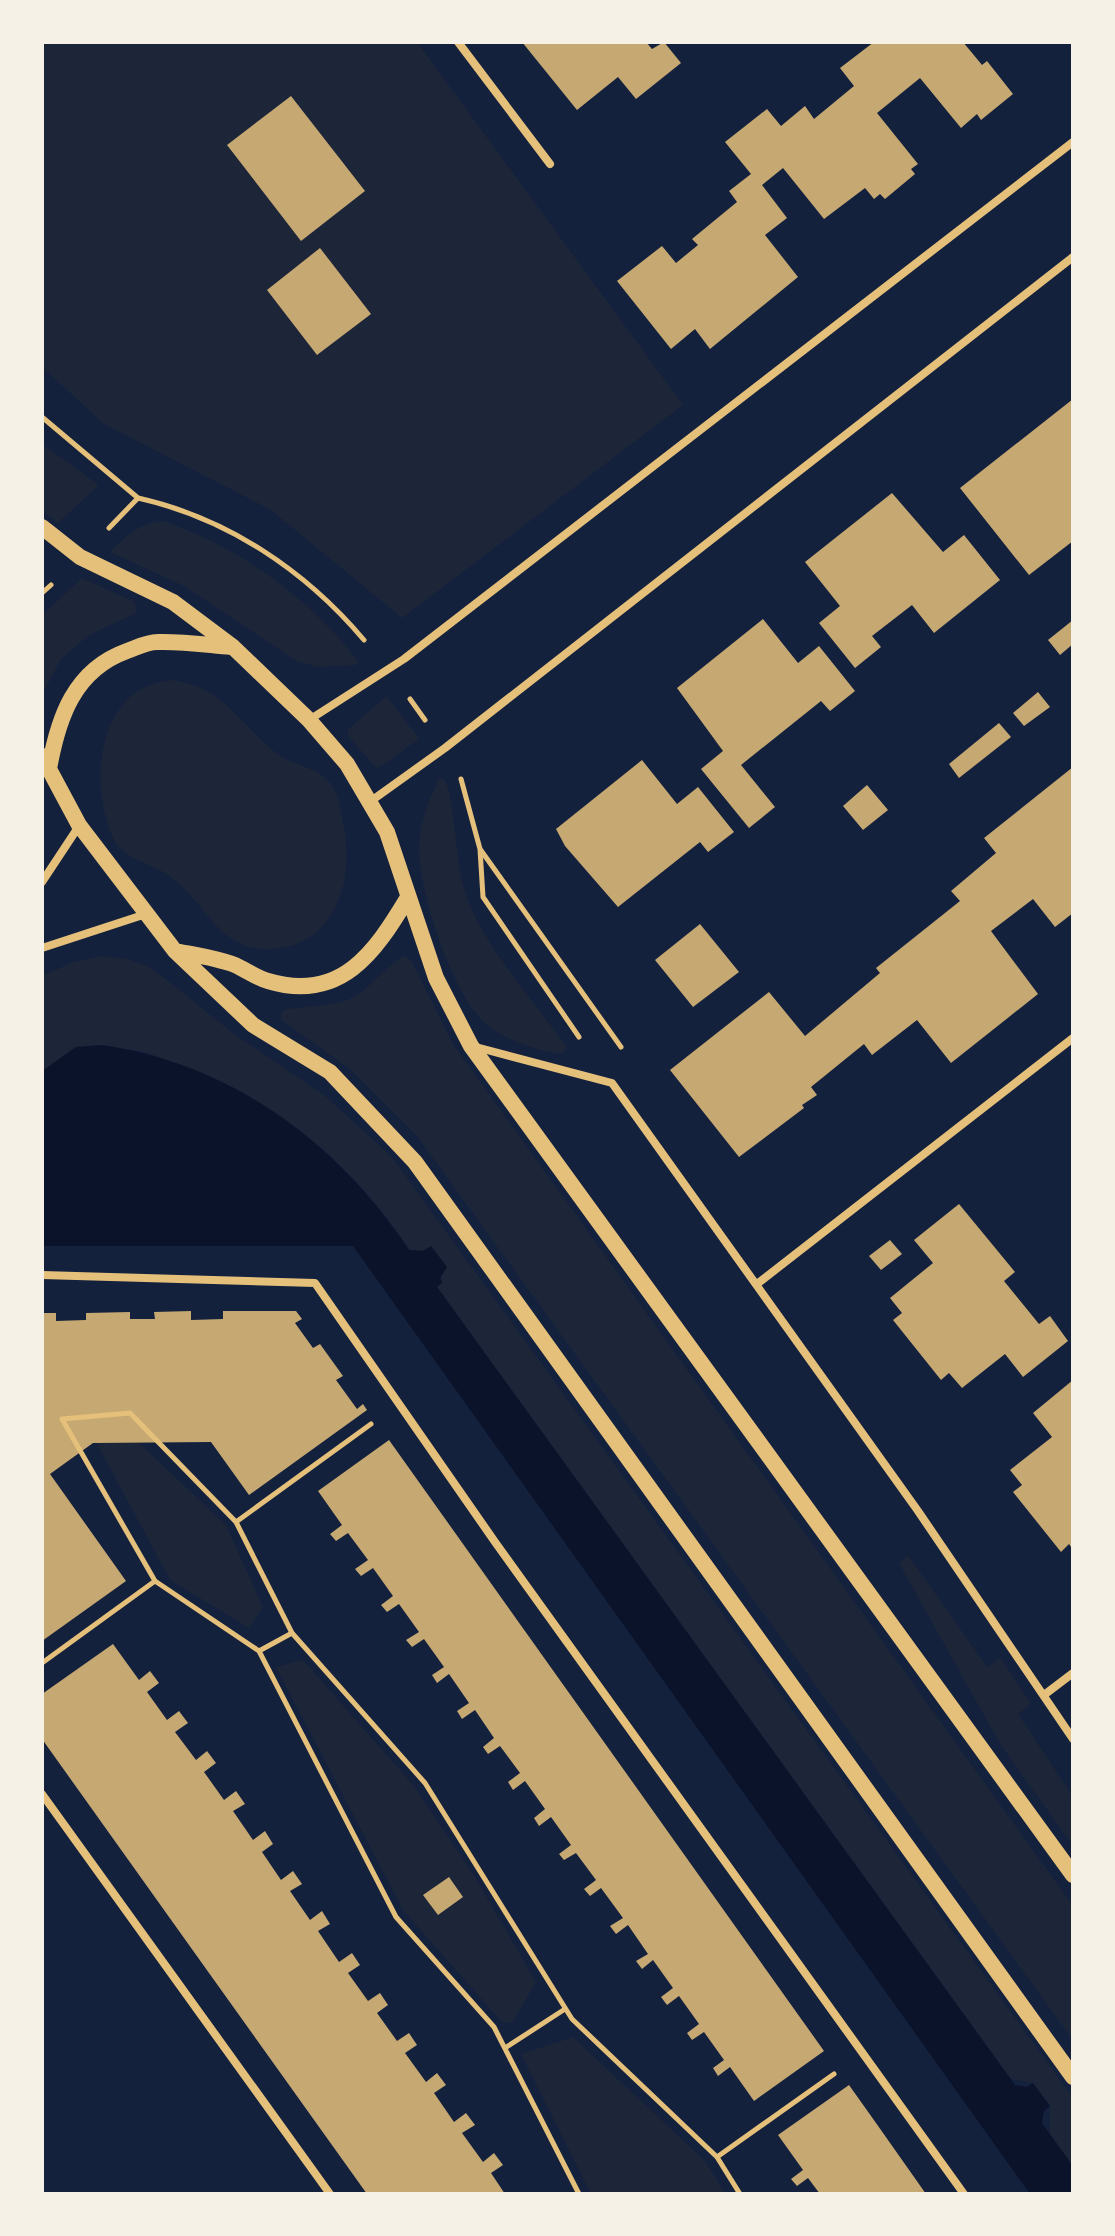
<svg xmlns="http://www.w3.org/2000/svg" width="1115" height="2236" viewBox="0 0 1115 2236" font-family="'PT Sans',sans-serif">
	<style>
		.green { fill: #1d2539 }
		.water { fill: #0b132b }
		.building { fill: #c6a872 }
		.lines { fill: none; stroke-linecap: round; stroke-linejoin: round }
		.path { stroke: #e5c07b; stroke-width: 5 }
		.minor { stroke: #e5c07b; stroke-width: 8 }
		.secondary { stroke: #e5c07b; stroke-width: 16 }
	</style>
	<rect width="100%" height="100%" fill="#14213d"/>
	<path class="green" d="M 42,42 L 417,42 L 683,405 L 402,618 L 271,510 L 104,424 L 42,367 Z
		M 42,444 L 99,485 L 58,523 L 42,511 Z
		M 163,521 C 239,547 309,597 358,661 L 356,665 L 317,667 L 297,661 L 184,586 L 110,552 C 127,535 138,524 163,521 Z
		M 82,578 L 135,602 L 136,613 L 89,635 L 61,659 L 42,695 L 42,615 Z
		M 172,680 C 227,688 239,725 279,755 C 296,767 317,766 331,784 C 338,793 340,807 342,818 C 357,878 336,952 263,949 C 215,947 202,895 165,873 C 147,862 121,858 112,836 C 89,779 97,687 172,680 Z
		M 387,696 L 419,739 L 377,769 L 349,737 L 347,730 Z
		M 439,779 L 445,779 C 457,815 454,852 464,888 C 477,938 536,1004 567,1047 L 562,1054 C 534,1050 499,1039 479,1017 C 450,984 420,894 419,850 C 419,825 428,800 439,779 Z
		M 102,956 L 127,959 L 149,967 L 167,980 L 234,1034 L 324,1095 L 392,1157 L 1073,2098 L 1073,2166 L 1050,2135 L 1050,2106 L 1033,2083 L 1011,2079 L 437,1287 L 442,1283 L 442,1272 L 431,1247 L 423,1251 L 410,1250 C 354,1166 280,1102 184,1067 C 168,1061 149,1051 132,1050 C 114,1048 63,1066 42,1071 L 42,976 L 73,962 Z
		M 405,956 L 411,960 L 453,1044 L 1073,1906 L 1073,2040 L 417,1136 L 350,1069 L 281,1020 L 281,1012 C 291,1005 330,1008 350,999 C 369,990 393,959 405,956 Z
		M 95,1440 L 136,1440 L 226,1525 L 263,1607 L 249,1628 L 170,1580 Z
		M 908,1555 L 987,1667 L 1001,1658 L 1031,1704 L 1018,1714 L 1073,1797 L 1073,1846 L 1000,1744 L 899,1563 Z
		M 303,1660 L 414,1786 L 475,1877 L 536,1982 L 512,2023 L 501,2021 L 403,1910 L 276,1667 Z
		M 573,2037 L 705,2161 L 726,2194 L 591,2194 L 521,2054 Z"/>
	<path class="water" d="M 101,1045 C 231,1063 338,1143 409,1250 L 423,1251 L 431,1246 L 447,1267 L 440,1278 L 442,1283 L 437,1287 L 1015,2085 L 1027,2087 L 1033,2083 L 1050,2106 L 1044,2111 L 1042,2123 L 1073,2166 L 1073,2194 L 1030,2194 L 353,1246 L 42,1246 L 42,1071 L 76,1047 Z"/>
	<path class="building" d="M 522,42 L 646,42 L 652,49 L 664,42 L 681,63 L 636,99 L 618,77 L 577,110 Z
		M 874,42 L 963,42 L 982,65 L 987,61 L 1013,94 L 981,120 L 977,114 L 961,128 L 920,78 L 877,113 L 918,164 L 911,169 L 915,174 L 885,199 L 880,194 L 874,199 L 865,188 L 824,219 L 783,168 L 762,185 L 787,218 L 765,235 L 798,277 L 710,349 L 695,329 L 671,349 L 617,281 L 662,246 L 676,263 L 698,245 L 692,239 L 737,202 L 729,191 L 751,174 L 725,142 L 767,109 L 781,126 L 805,106 L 814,119 L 854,86 L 840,68 Z
		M 291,96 L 365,191 L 301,241 L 227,145 Z
		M 320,248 L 371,314 L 317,355 L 267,290 Z
		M 1073,399 L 1073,541 L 1029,575 L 960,488 Z
		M 892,493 L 943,552 L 964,535 L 1000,580 L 934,633 L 912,605 L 872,636 L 881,647 L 855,668 L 819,623 L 840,606 L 805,562 Z
		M 763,619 L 798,663 L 819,646 L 855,691 L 830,711 L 821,701 L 741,765 L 775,807 L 749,828 L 701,769 L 723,751 L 677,688 Z
		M 1073,620 L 1073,644 L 1060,655 L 1048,640 Z
		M 1038,692 L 1050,707 L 1024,726 L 1013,713 Z
		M 999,723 L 1011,737 L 959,778 L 949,764 Z
		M 642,760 L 677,804 L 698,787 L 734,832 L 708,852 L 700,842 L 618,907 L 565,846 L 556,829 Z
		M 1073,767 L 1073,913 L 1055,927 L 1033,899 L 991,931 L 1038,994 L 951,1063 L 917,1020 L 872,1055 L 864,1044 L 811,1087 L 817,1095 L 802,1105 L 804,1108 L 739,1157 L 670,1070 L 769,992 L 805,1036 L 880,973 L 876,968 L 960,901 L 951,891 L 996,853 L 984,838 Z
		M 867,785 L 888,810 L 863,830 L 843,806 Z
		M 700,924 L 739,972 L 693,1007 L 655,960 Z
		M 959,1204 L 1015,1272 L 1004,1281 L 1039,1324 L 1050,1316 L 1068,1341 L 1023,1377 L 1005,1354 L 962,1388 L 949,1373 L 941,1380 L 893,1320 L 902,1313 L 890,1298 L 933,1263 L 914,1240 Z
		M 890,1240 L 902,1254 L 881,1270 L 869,1256 Z
		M 191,1311 L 191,1320 L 223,1319 L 223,1311 L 296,1311 L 302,1319 L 295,1323 L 313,1348 L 320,1344 L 343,1376 L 336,1380 L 357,1409 L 363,1404 L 367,1410 L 249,1495 L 211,1442 L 93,1443 L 50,1474 L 126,1581 L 42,1641 L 42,1313 L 56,1313 L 56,1321 L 86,1320 L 86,1313 L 130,1312 L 130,1319 L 155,1319 L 154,1312 Z
		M 1073,1380 L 1073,1550 L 1069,1544 L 1061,1552 L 1013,1492 L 1022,1485 L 1010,1470 L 1052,1437 L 1033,1413 Z
		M 389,1440 L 824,2051 L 754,2101 L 730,2067 L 718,2076 L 713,2068 L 724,2060 L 704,2032 L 692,2040 L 687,2033 L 699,2024 L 679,1996 L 667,2005 L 661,1997 L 673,1988 L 653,1960 L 642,1969 L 636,1961 L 648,1954 L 628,1925 L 616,1934 L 610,1926 L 623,1918 L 601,1888 L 590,1896 L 584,1889 L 596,1880 L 576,1853 L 564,1860 L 559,1854 L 571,1845 L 551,1817 L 539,1826 L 534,1818 L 545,1809 L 525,1781 L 513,1790 L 508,1782 L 520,1773 L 500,1746 L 488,1754 L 483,1747 L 494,1738 L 475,1710 L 462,1719 L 457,1711 L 469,1703 L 449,1674 L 437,1683 L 432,1675 L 444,1667 L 424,1639 L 412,1647 L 406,1640 L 419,1632 L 399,1604 L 387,1612 L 381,1605 L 393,1596 L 373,1568 L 361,1576 L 355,1569 L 368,1560 L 348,1533 L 336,1541 L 330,1534 L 342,1525 L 318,1491 Z
		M 113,1644 L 139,1680 L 150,1671 L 159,1683 L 147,1692 L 167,1720 L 179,1711 L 188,1723 L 175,1732 L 196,1760 L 207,1751 L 216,1763 L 204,1772 L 224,1800 L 236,1791 L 245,1804 L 233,1811 L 253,1840 L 265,1831 L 273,1844 L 262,1852 L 281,1880 L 293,1871 L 302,1884 L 290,1891 L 310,1920 L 322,1911 L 330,1924 L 318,1931 L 339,1962 L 352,1953 L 360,1965 L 348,1973 L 368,2001 L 380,1993 L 388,2005 L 377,2013 L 397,2041 L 409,2033 L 417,2045 L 405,2053 L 426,2082 L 437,2073 L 446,2085 L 434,2093 L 454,2122 L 466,2113 L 475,2125 L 462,2133 L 483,2162 L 494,2153 L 503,2165 L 491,2173 L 505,2194 L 367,2194 L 194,1952 L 42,1739 L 42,1694 Z
		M 449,1877 L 463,1897 L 438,1915 L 423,1895 Z
		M 849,2085 L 876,2123 L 926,2194 L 820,2194 L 808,2178 L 797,2186 L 791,2179 L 803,2170 L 778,2135 Z"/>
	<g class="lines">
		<path class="path" d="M 42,417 L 138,498
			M 109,528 L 138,498 C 227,518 305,570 364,640
			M 42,593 L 51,585
			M 410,699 L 425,720
			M 461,779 L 480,849 L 483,897 L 579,1037
			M 480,849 L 621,1047
			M 236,1522 L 371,1424
			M 259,1651 L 292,1633
			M 42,1663 L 155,1581
			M 505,2048 L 565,2009
			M 717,2157 L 834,2074
			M 579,2194 L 494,2027 L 396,1917 L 259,1651 L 155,1581 L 62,1419 L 130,1413 L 236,1522 L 292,1633 L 425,1783 L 572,2019 L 717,2157 L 740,2194"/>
		<path class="minor" d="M 458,42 L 550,164
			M 309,720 L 404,659 L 1073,142
			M 371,801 L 445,748 L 1073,257
			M 42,882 L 79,826
			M 42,948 L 146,914
			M 472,1046 L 612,1083 L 918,1511 L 1073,1739
			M 42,1275 L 315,1283 L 495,1542 L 964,2194
			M 757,1284 L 1073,1038
			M 1044,1695 L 1073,1673
			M 42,1794 L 330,2194"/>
		<path class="secondary" d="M 42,527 L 80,557 L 173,602 L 233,647 L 309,720 L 347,764 L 387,832 L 436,978 L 471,1046 L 1073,1875
			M 42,756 L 79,825 L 175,951 L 253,1025 L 330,1072 L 415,1162 L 1073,2077
			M 49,769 C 58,718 74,670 127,651 C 136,648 147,642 157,642 C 181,641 207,645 231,647
			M 175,951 C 195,955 216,958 235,965 C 246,970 257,978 268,981 C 341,1003 375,952 407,899"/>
	</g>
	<rect width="1115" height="2236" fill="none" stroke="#f6f1e7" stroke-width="88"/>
</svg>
